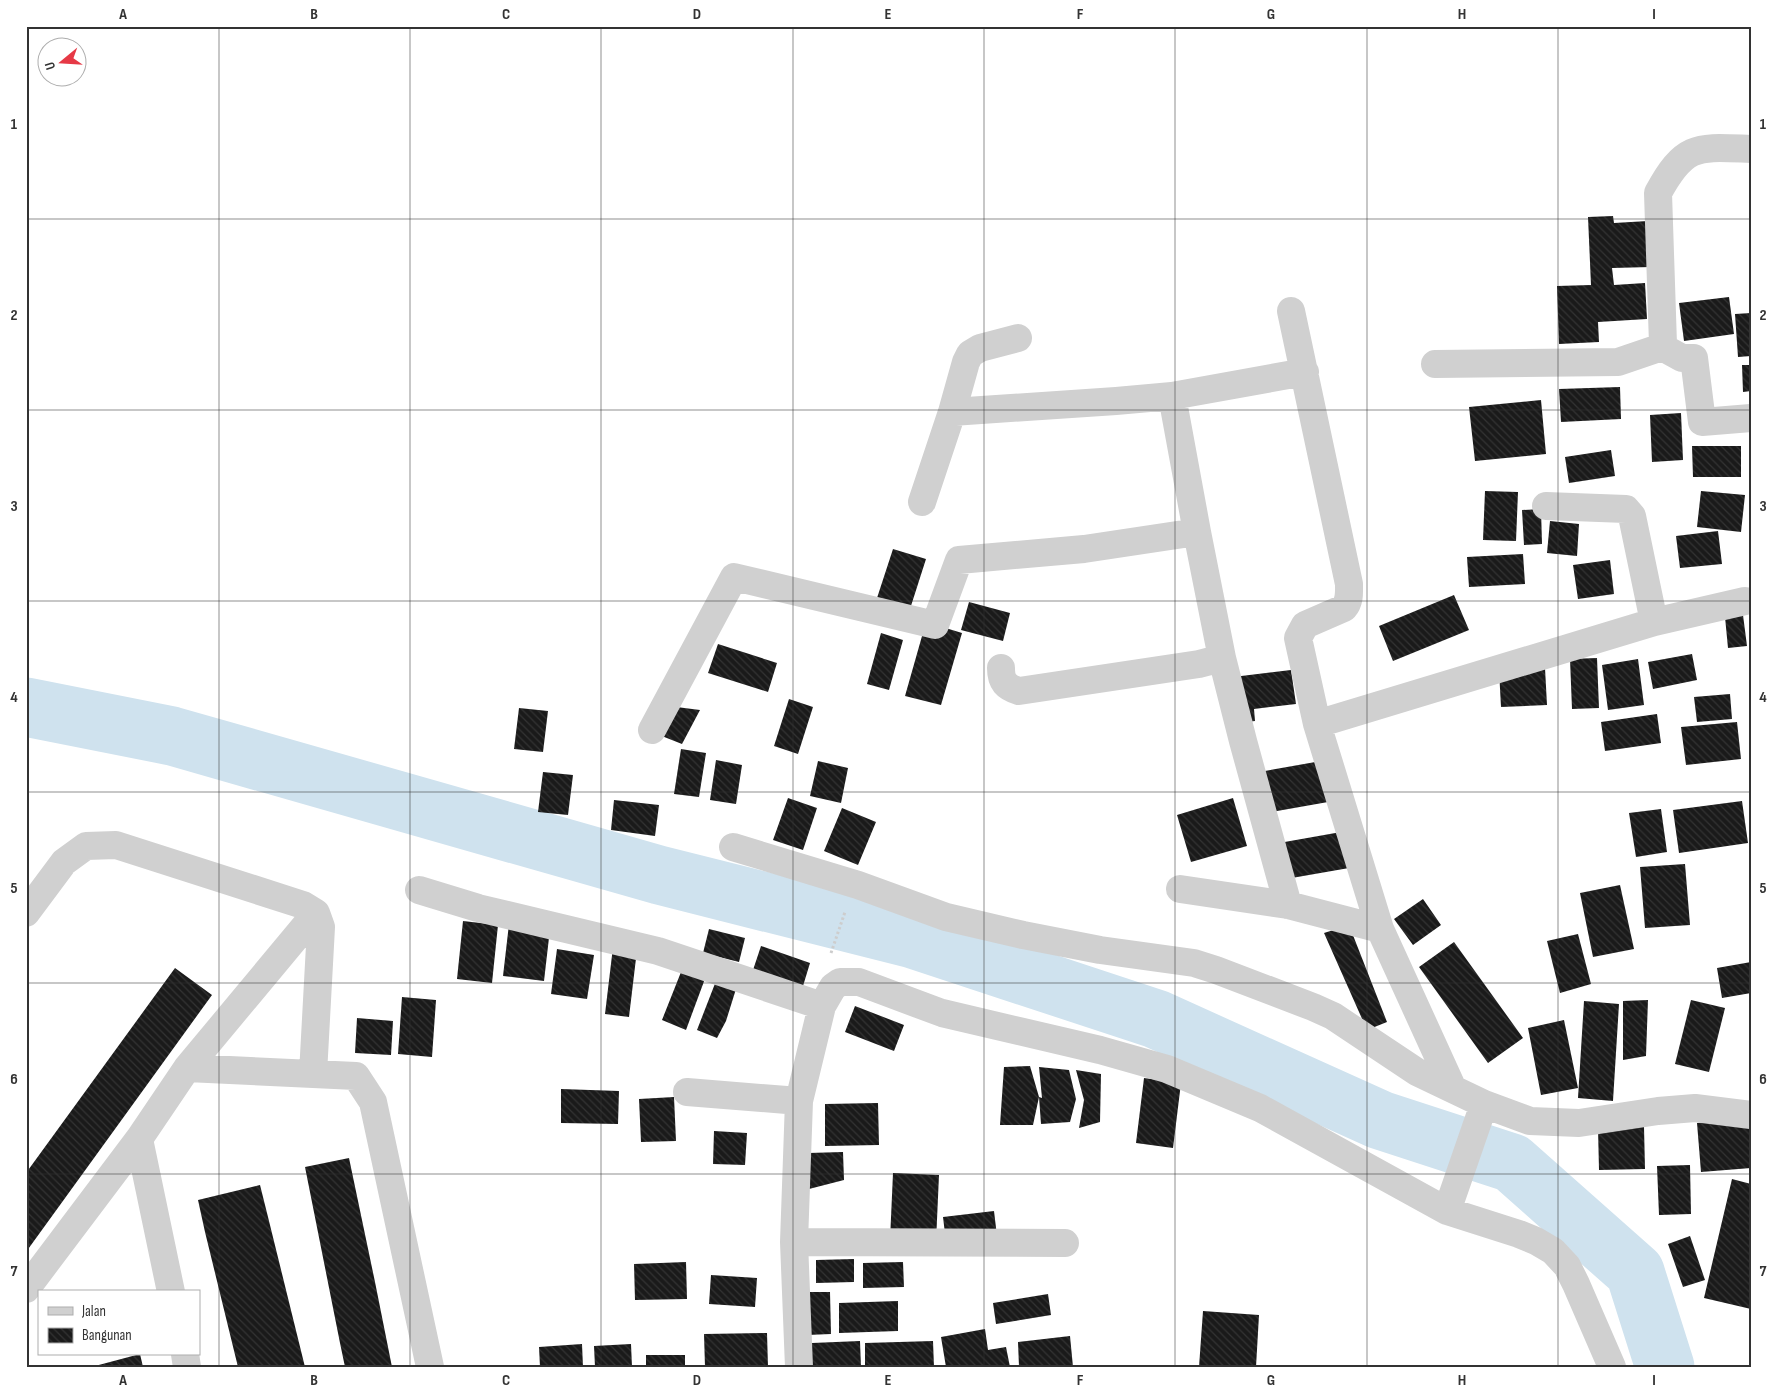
<svg xmlns="http://www.w3.org/2000/svg" width="1777" height="1393" viewBox="0 0 1777 1393" font-family="'Sofia Sans Condensed',sans-serif">
	<style>
		.lines { fill: none; stroke-linecap: round; stroke-linejoin: round }
		.river { stroke: #cfe2ee; stroke-width: 59 }
		.building { fill: url(#building-back-hatch) }
		.path { stroke: #cdcdcd; stroke-width: 3; stroke-dasharray: 2.5 2.5; stroke-linecap: butt }
		.street { stroke: #d0d0d0; stroke-width: 28 }
		.grid { fill: none; stroke: #333; stroke-width: 1; stroke-opacity: 0.55 }
		.neatline { fill: none; stroke: #333; stroke-width: 2 }
		.grid-label { font-size: 16px; text-anchor: middle; font-weight: bold; fill: #333 }
	</style>
	<defs>
		<pattern id="building-back-hatch" width="6" height="6" patternUnits="userSpaceOnUse" patternTransform="scale(1.25)"><rect width="6" height="6" fill="#1a1a1a"/><path d="M-1 5l2 2M0 0l6 6M5-1l2 2" fill="none" stroke="#333"/></pattern>
	</defs>
	<rect width="100%" height="100%" fill="#fff"/>
	<g class="lines">
		<path class="river" d="M 26,707 L 172,736 L 659,875 L 913,939 L 1156,1019 L 1380,1120 L 1512,1163 L 1635,1272 L 1665,1367"/>
	</g>
	<path class="building" d="M 1613,216 L 1614,223 L 1648,221 L 1651,267 L 1612,268 L 1614,285 L 1645,283 L 1647,319 L 1598,322 L 1599,342 L 1559,344 L 1557,286 L 1591,285 L 1588,217 Z
		M 1729,297 L 1734,334 L 1684,341 L 1679,303 Z
		M 1751,313 L 1751,356 L 1738,357 L 1735,314 Z
		M 1742,365 L 1751,365 L 1751,391 L 1743,392 Z
		M 1620,387 L 1621,419 L 1561,422 L 1559,389 Z
		M 1541,400 L 1546,454 L 1475,461 L 1469,407 Z
		M 1681,413 L 1683,460 L 1652,462 L 1650,415 Z
		M 1692,446 L 1741,446 L 1741,477 L 1693,477 Z
		M 1611,450 L 1615,476 L 1569,483 L 1565,457 Z
		M 1485,491 L 1518,492 L 1516,541 L 1483,540 Z
		M 1701,491 L 1745,495 L 1741,532 L 1697,527 Z
		M 1541,509 L 1542,544 L 1524,545 L 1522,510 Z
		M 1550,521 L 1579,524 L 1577,556 L 1547,553 Z
		M 1718,531 L 1722,564 L 1680,568 L 1676,536 Z
		M 893,549 L 926,559 L 910,609 L 877,598 Z
		M 1523,554 L 1525,584 L 1469,587 L 1467,557 Z
		M 1610,560 L 1614,594 L 1578,599 L 1573,565 Z
		M 1454,595 L 1469,630 L 1393,661 L 1379,626 Z
		M 969,602 L 1010,613 L 1003,641 L 961,630 Z
		M 1743,615 L 1747,646 L 1728,648 L 1725,617 Z
		M 926,622 L 962,633 L 941,705 L 905,696 Z
		M 881,633 L 903,640 L 889,690 L 867,684 Z
		M 718,644 L 777,663 L 768,692 L 708,673 Z
		M 1692,654 L 1697,680 L 1653,689 L 1648,662 Z
		M 1597,658 L 1599,708 L 1572,709 L 1570,659 Z
		M 1638,659 L 1644,705 L 1608,710 L 1602,665 Z
		M 1545,668 L 1547,705 L 1501,707 L 1499,670 Z
		M 1291,670 L 1296,704 L 1254,709 L 1255,721 L 1239,723 L 1233,677 Z
		M 1730,694 L 1732,719 L 1697,722 L 1694,697 Z
		M 789,699 L 813,707 L 798,754 L 774,746 Z
		M 653,704 L 700,710 L 682,744 L 644,729 Z
		M 519,708 L 548,711 L 543,752 L 514,749 Z
		M 1657,714 L 1661,743 L 1605,751 L 1601,722 Z
		M 1737,722 L 1741,759 L 1686,765 L 1681,727 Z
		M 681,749 L 706,753 L 699,797 L 674,794 Z
		M 716,760 L 742,765 L 736,804 L 710,800 Z
		M 818,761 L 848,768 L 841,803 L 810,796 Z
		M 1321,761 L 1328,802 L 1266,813 L 1259,772 Z
		M 543,772 L 573,775 L 568,815 L 538,812 Z
		M 788,798 L 817,808 L 803,850 L 773,840 Z
		M 1233,798 L 1247,846 L 1191,862 L 1177,815 Z
		M 614,800 L 659,805 L 655,836 L 611,830 Z
		M 1742,801 L 1748,843 L 1679,853 L 1673,810 Z
		M 842,808 L 876,822 L 858,865 L 824,851 Z
		M 1661,809 L 1667,852 L 1636,857 L 1629,813 Z
		M 1341,832 L 1349,868 L 1286,879 L 1279,843 Z
		M 1685,864 L 1690,925 L 1645,928 L 1640,867 Z
		M 1620,885 L 1634,949 L 1593,957 L 1580,893 Z
		M 1423,899 L 1441,925 L 1413,945 L 1394,919 Z
		M 463,921 L 498,925 L 492,983 L 457,979 Z
		M 509,924 L 550,929 L 544,981 L 503,976 Z
		M 1349,925 L 1387,1022 L 1367,1030 L 1324,933 Z
		M 709,929 L 745,938 L 739,962 L 703,953 Z
		M 1578,934 L 1591,984 L 1560,993 L 1547,941 Z
		M 1454,942 L 1523,1038 L 1488,1063 L 1419,967 Z
		M 761,946 L 810,963 L 803,986 L 753,970 Z
		M 613,947 L 637,950 L 629,1017 L 605,1014 Z
		M 557,949 L 594,955 L 587,999 L 551,994 Z
		M 1751,962 L 1751,993 L 1722,998 L 1717,968 Z
		M 683,967 L 706,976 L 686,1030 L 662,1020 Z
		M 175,968 L 212,995 L 26,1252 L 26,1173 Z
		M 716,981 L 736,989 L 726,1021 L 717,1038 L 697,1030 Z
		M 402,997 L 436,1000 L 432,1057 L 398,1054 Z
		M 1648,1000 L 1646,1056 L 1623,1060 L 1623,1001 Z
		M 1691,1000 L 1725,1008 L 1709,1072 L 1675,1064 Z
		M 1584,1001 L 1619,1004 L 1613,1101 L 1578,1098 Z
		M 855,1006 L 904,1025 L 894,1051 L 845,1032 Z
		M 357,1018 L 393,1021 L 391,1055 L 355,1053 Z
		M 1564,1020 L 1578,1088 L 1541,1095 L 1528,1028 Z
		M 1030,1066 L 1039,1097 L 1042,1098 L 1039,1067 L 1069,1070 L 1076,1099 L 1070,1122 L 1041,1124 L 1039,1097 L 1033,1125 L 1000,1125 L 1004,1067 Z
		M 1076,1070 L 1101,1074 L 1100,1122 L 1079,1128 L 1084,1100 Z
		M 1144,1078 L 1181,1083 L 1173,1148 L 1136,1143 Z
		M 561,1089 L 619,1091 L 618,1124 L 561,1123 Z
		M 674,1097 L 676,1141 L 641,1142 L 639,1099 Z
		M 878,1103 L 879,1145 L 825,1146 L 825,1104 Z
		M 1750,1119 L 1751,1168 L 1701,1172 L 1697,1123 Z
		M 1644,1127 L 1645,1169 L 1599,1170 L 1598,1128 Z
		M 714,1131 L 747,1133 L 745,1165 L 713,1164 Z
		M 843,1152 L 844,1180 L 809,1189 L 808,1153 Z
		M 349,1158 L 375,1282 L 392,1367 L 345,1367 L 340,1343 L 305,1167 Z
		M 1690,1165 L 1691,1214 L 1659,1215 L 1657,1166 Z
		M 893,1173 L 939,1175 L 936,1242 L 890,1240 Z
		M 1732,1179 L 1751,1184 L 1751,1309 L 1704,1298 Z
		M 260,1185 L 268,1217 L 305,1367 L 238,1367 L 205,1232 L 198,1200 Z
		M 994,1211 L 997,1236 L 946,1242 L 943,1217 Z
		M 1690,1236 L 1705,1280 L 1683,1287 L 1668,1244 Z
		M 854,1259 L 854,1282 L 816,1283 L 816,1260 Z
		M 686,1262 L 687,1299 L 635,1300 L 634,1264 Z
		M 903,1262 L 904,1287 L 863,1288 L 863,1263 Z
		M 711,1275 L 757,1278 L 755,1307 L 709,1304 Z
		M 806,1292 L 830,1292 L 831,1334 L 807,1335 Z
		M 1048,1294 L 1051,1315 L 996,1324 L 993,1303 Z
		M 898,1301 L 898,1331 L 839,1333 L 839,1303 Z
		M 1203,1311 L 1259,1315 L 1256,1367 L 1199,1367 Z
		M 985,1329 L 988,1350 L 1006,1347 L 1010,1367 L 946,1367 L 941,1337 Z
		M 767,1333 L 768,1367 L 705,1367 L 704,1334 Z
		M 1070,1336 L 1073,1367 L 1019,1367 L 1018,1342 Z
		M 860,1341 L 861,1367 L 812,1367 L 812,1343 Z
		M 933,1341 L 934,1367 L 865,1367 L 865,1343 Z
		M 582,1344 L 583,1367 L 540,1367 L 539,1347 Z
		M 631,1344 L 632,1367 L 595,1367 L 594,1346 Z
		M 140,1354 L 143,1367 L 95,1367 L 95,1366 Z
		M 646,1355 L 685,1355 L 685,1367 L 646,1367 Z"/>
	<g class="lines">
		<path class="path" d="M 831,953 L 845,912"/>
		<path class="street" d="M 1291,311 L 1349,584 C 1349,593 1350,601 1344,608 L 1305,625 L 1298,638 L 1317,724 L 1380,929 L 1453,1089
			M 1662,347 L 1682,358 L 1694,358 L 1702,422 L 1751,418
			M 1435,364 L 1618,362 L 1662,347 L 1663,344 L 1658,193 C 1685,143 1698,147 1751,149
			M 952,412 L 1116,401 L 1172,396 L 1305,372
			M 922,502 L 952,412 L 966,362 L 970,354 L 980,348 L 1018,338
			M 1546,506 L 1626,509 L 1632,516 L 1654,622
			M 1222,658 L 1243,741 L 1288,905
			M 1001,668 C 1001,682 1006,687 1019,691 L 1199,664 L 1222,658 L 1197,532 L 1172,396
			M 1317,724 L 1654,622 L 1745,601
			M 652,730 L 734,577 L 935,625 L 959,560 L 1084,549 L 1197,532
			M 733,847 L 858,885 L 946,917 L 1023,935 L 1100,950 L 1194,963 L 1216,970 L 1313,1007 L 1333,1016 L 1417,1072 L 1484,1104 L 1530,1121 L 1579,1123 L 1658,1111 L 1695,1108 L 1751,1115
			M 1180,889 L 1288,905 L 1380,929
			M 419,890 L 478,908 L 658,951 L 822,1006
			M 26,913 L 64,862 L 86,846 L 116,845 L 303,905 L 316,913 L 321,927 L 313,1074
			M 187,1068 L 356,1076 L 373,1102 L 430,1367
			M 687,1092 L 799,1101
			M 139,1139 L 171,1292
			M 1447,1211 L 1484,1104
			M 794,1242 L 1065,1243
			M 26,1289 L 139,1139 L 187,1068 L 316,913
			M 185,1354 L 187,1367
			M 799,1367 L 794,1242 L 799,1101 L 822,1006 L 833,987 L 840,982 L 859,982 L 942,1013 L 1100,1050 L 1167,1069 L 1260,1108 L 1447,1211 L 1519,1234 L 1536,1241 L 1553,1251 L 1567,1266 L 1576,1284 L 1612,1367"/>
	</g>
	<path class="grid" d="M 219,26 L 219,1367M 410,26 L 410,1367M 601,26 L 601,1367M 793,26 L 793,1367M 984,26 L 984,1367M 1175,26 L 1175,1367M 1367,26 L 1367,1367M 1558,26 L 1558,1367M 26,219 L 1751,219M 26,410 L 1751,410M 26,601 L 1751,601M 26,792 L 1751,792M 26,983 L 1751,983M 26,1174 L 1751,1174"/>
	<rect width="1777" height="1393" fill="none" stroke="#ffffff" stroke-width="55"/>
	<rect x="38" y="1290" width="162" height="65" fill="#ffffff" stroke="#adadad"/>
	<rect x="48" y="1307" width="25" height="8" fill="#d0d0d0" stroke="#adadad"/>
	<text x="82" y="1316" font-size="15" fill="#333333">Jalan</text>
	<rect x="48" y="1328" width="25" height="15" fill="url(#building-back-hatch)" stroke="#adadad"/>
	<text x="82" y="1340" font-size="15" fill="#333333">Bangunan</text>
	<g transform="translate(62 62) rotate(252)"><circle r="24" fill="#ffffff" stroke="#adadad"/>
	<path d="M0-4L9 19L0 12L-9 19Z" fill="#e63946"/>
	<text y="-8" font-size="14" font-weight="bold" text-anchor="middle" fill="#333333">U</text>
	</g>
	<rect x="28" y="28" width="1722" height="1338" class="neatline"/>
	<g class="grid-label">
		<text x="123" y="19">A</text>
		<text x="314" y="19">B</text>
		<text x="506" y="19">C</text>
		<text x="697" y="19">D</text>
		<text x="888" y="19">E</text>
		<text x="1080" y="19">F</text>
		<text x="1271" y="19">G</text>
		<text x="1462" y="19">H</text>
		<text x="1654" y="19">I</text>
		<text x="14" y="129">1</text>
		<text x="1763" y="129">1</text>
		<text x="14" y="320">2</text>
		<text x="1763" y="320">2</text>
		<text x="14" y="511">3</text>
		<text x="1763" y="511">3</text>
		<text x="14" y="702">4</text>
		<text x="1763" y="702">4</text>
		<text x="14" y="893">5</text>
		<text x="1763" y="893">5</text>
		<text x="14" y="1084">6</text>
		<text x="1763" y="1084">6</text>
		<text x="14" y="1276">7</text>
		<text x="1763" y="1276">7</text>
		<text x="123" y="1385">A</text>
		<text x="314" y="1385">B</text>
		<text x="506" y="1385">C</text>
		<text x="697" y="1385">D</text>
		<text x="888" y="1385">E</text>
		<text x="1080" y="1385">F</text>
		<text x="1271" y="1385">G</text>
		<text x="1462" y="1385">H</text>
		<text x="1654" y="1385">I</text>
	</g>
</svg>
